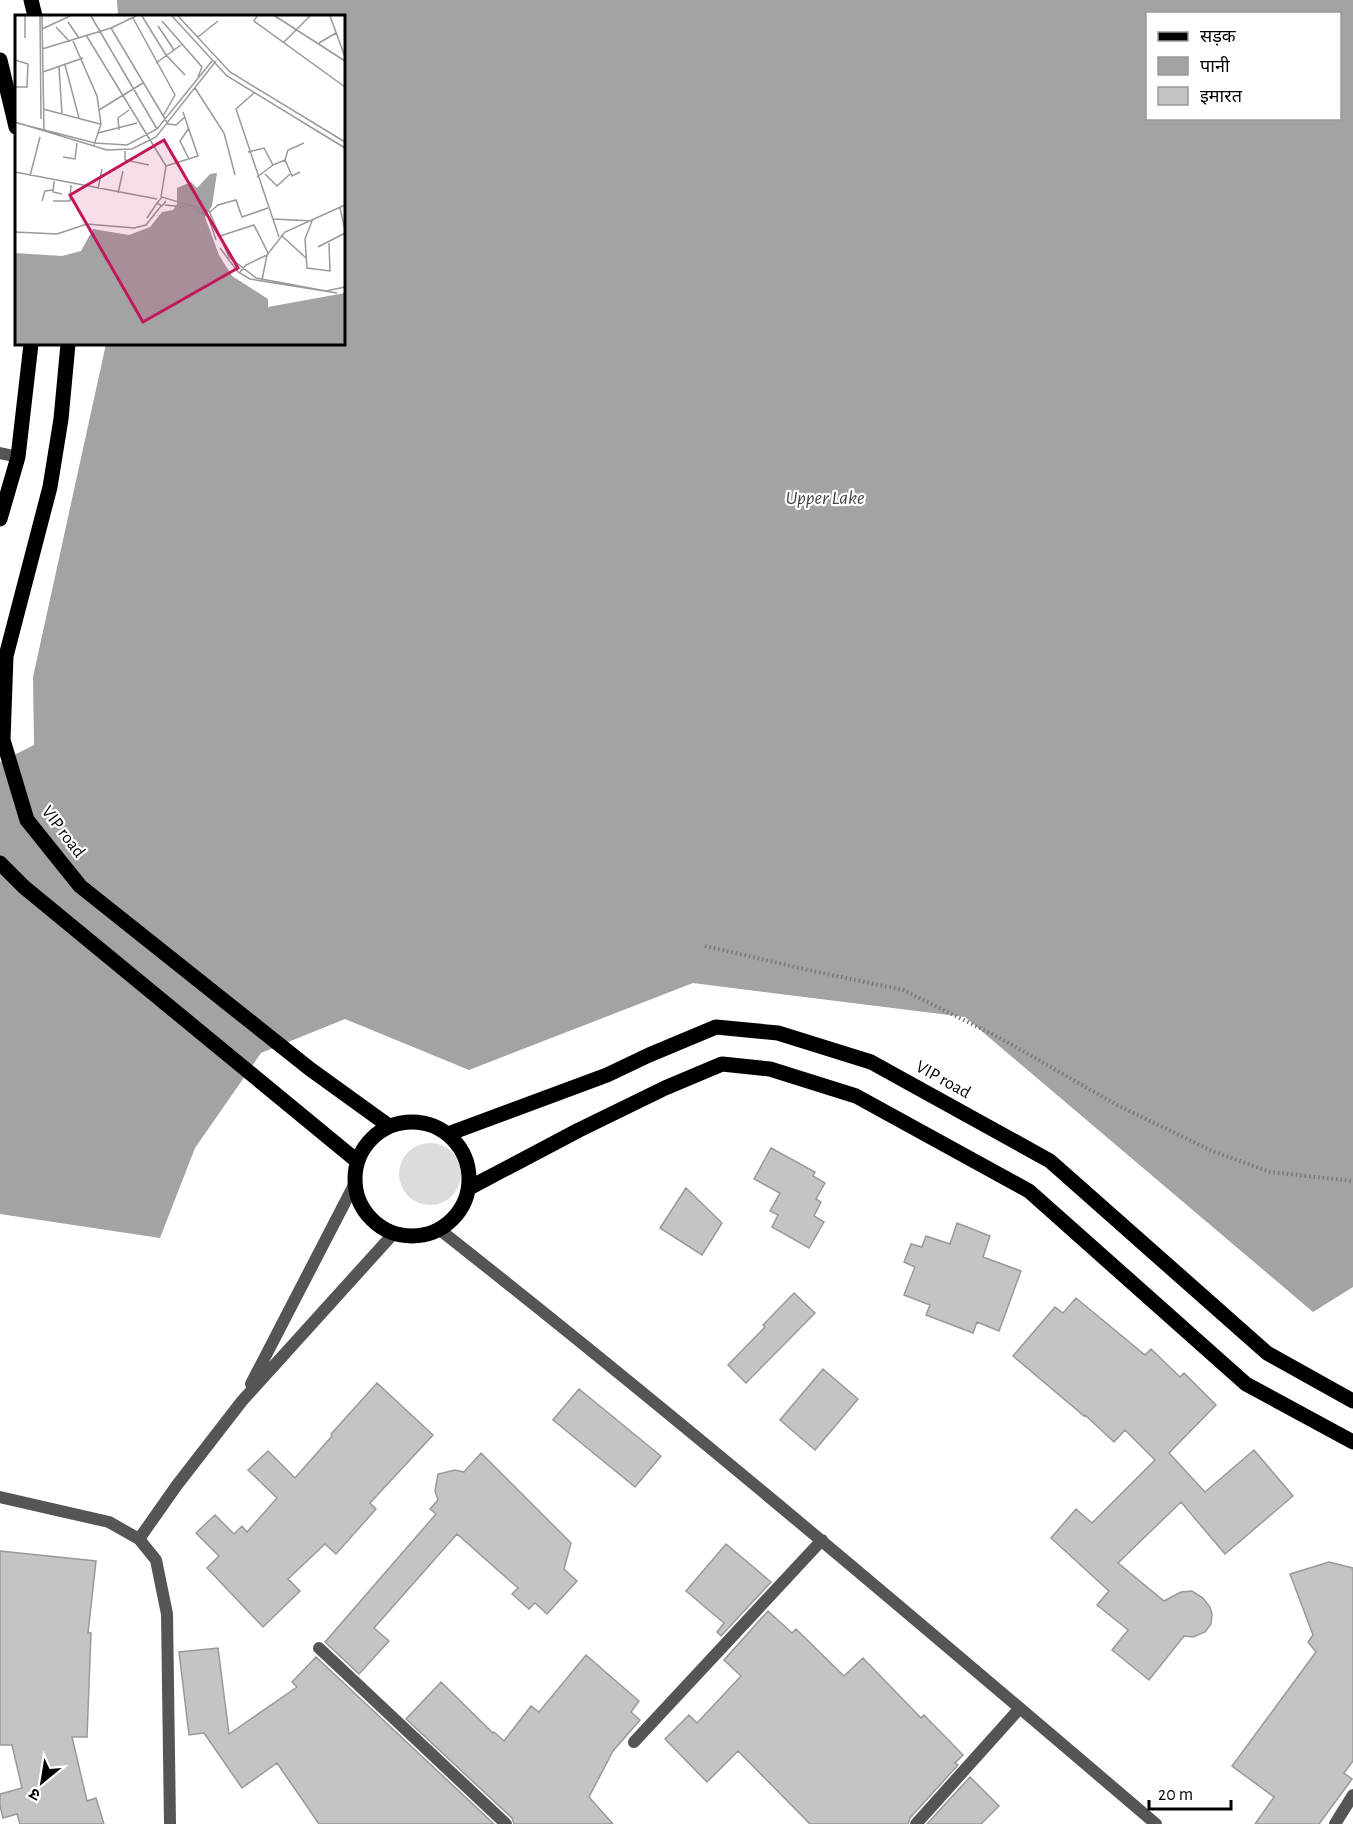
<svg xmlns="http://www.w3.org/2000/svg" width="1353" height="1824" viewBox="0 0 1353 1824" font-family="'Alegreya Sans','Noto Sans Devanagari',sans-serif">
	<style>
		.green { fill: #dcdcdc }
		.water { fill: #a3a3a3; fill-rule: evenodd }
		.building { fill: #c4c4c4; stroke: #999; stroke-width: 1.5 }
		.lines { fill: none; stroke-linecap: round; stroke-linejoin: round }
		.path { stroke: #777; stroke-width: 4; stroke-dasharray: 1.5 3; stroke-linecap: butt }
		.street { stroke: #555; stroke-width: 12 }
		.primary { stroke: #000; stroke-width: 15 }
		.labels { text-anchor: middle; dominant-baseline: central; stroke-width: 4.5; stroke-linejoin: round; paint-order: stroke }
		.street-label { font-size: 18px; fill: #000; stroke: #fff }
		.water-label { font-size: 20px; font-style: italic; fill: #444; stroke: #fff }
		.inset-road { fill: none; stroke: #999; stroke-width: 1.5 }
		.view { fill: #c2185b; fill-opacity: 0.15; stroke: #c2185b; stroke-width: 3 }
		.inset-edge { fill: none; stroke: #000; stroke-width: 3 }
	</style>
	<rect width="100%" height="100%" fill="#fff"/>
	<path class="green" d="M399 1174a31 31 0 1 1 62 0a31 31 0 1 1-62 0Z"/>
	<path class="water" d="M 117,0 L 1353,0 L 1353,1287 L 1313,1312 L 965,1017 L 693,983 L 469,1070 L 345,1019 L 261,1053 L 195,1148 L 160,1238 L 0,1214 L 0,762 L 34,745 L 33,677 L 106,344 L 344,344 L 344,16 L 118,16 ZM 1148,14 L 1340,14 L 1340,118 L 1148,118 Z"/>
	<path class="building" d="M 771,1148 L 815,1172 L 813,1176 L 825,1183 L 816,1199 L 821,1202 L 814,1216 L 824,1222 L 809,1248 L 772,1227 L 778,1215 L 770,1211 L 780,1193 L 754,1179 Z
		M 686,1188 L 722,1223 L 702,1255 L 660,1228 Z
		M 957,1223 L 990,1236 L 983,1257 L 1021,1271 L 999,1331 L 977,1322 L 973,1333 L 926,1315 L 930,1305 L 904,1295 L 915,1267 L 904,1262 L 911,1244 L 922,1247 L 926,1236 L 950,1244 Z
		M 794,1293 L 815,1313 L 746,1383 L 728,1365 L 765,1327 L 763,1325 Z
		M 1076,1298 L 1145,1355 L 1151,1349 L 1180,1377 L 1184,1373 L 1216,1405 L 1169,1453 L 1205,1492 L 1254,1450 L 1293,1496 L 1225,1554 L 1181,1502 L 1118,1563 L 1164,1601 L 1181,1592 L 1192,1591 L 1203,1598 L 1210,1607 L 1212,1614 L 1211,1624 L 1205,1632 L 1193,1637 L 1184,1636 L 1149,1680 L 1112,1650 L 1128,1630 L 1097,1605 L 1109,1591 L 1051,1538 L 1076,1509 L 1092,1523 L 1155,1460 L 1125,1430 L 1114,1442 L 1085,1415 L 1084,1416 L 1013,1356 L 1055,1307 L 1063,1313 Z
		M 823,1369 L 858,1399 L 815,1450 L 780,1420 Z
		M 377,1383 L 433,1435 L 370,1503 L 376,1509 L 336,1554 L 325,1544 L 288,1579 L 300,1591 L 263,1627 L 207,1568 L 219,1556 L 196,1533 L 215,1515 L 234,1534 L 242,1526 L 247,1532 L 277,1498 L 248,1470 L 268,1451 L 295,1478 L 332,1436 L 331,1434 Z
		M 579,1389 L 661,1456 L 635,1487 L 553,1420 Z
		M 481,1453 L 571,1543 L 564,1569 L 577,1581 L 547,1614 L 535,1603 L 529,1609 L 512,1594 L 518,1588 L 457,1534 L 374,1628 L 389,1641 L 359,1674 L 325,1642 L 436,1514 L 430,1509 L 438,1500 L 435,1491 L 438,1474 L 455,1470 L 464,1472 Z
		M 726,1544 L 771,1582 L 721,1636 L 717,1632 L 724,1623 L 686,1591 Z
		M 0,1551 L 96,1561 L 88,1633 L 91,1633 L 87,1737 L 72,1737 L 87,1801 L 96,1798 L 104,1824 L 20,1824 L 17,1814 L 3,1818 L 0,1806 L 0,1794 L 22,1788 L 12,1745 L 0,1745 Z
		M 1329,1562 L 1353,1568 L 1353,1761 L 1344,1773 L 1352,1779 L 1319,1824 L 1255,1824 L 1274,1797 L 1232,1766 L 1316,1652 L 1308,1642 L 1313,1635 L 1290,1574 Z
		M 768,1611 L 792,1633 L 796,1629 L 844,1676 L 863,1658 L 921,1718 L 924,1715 L 963,1755 L 955,1763 L 958,1765 L 910,1818 L 908,1824 L 810,1824 L 738,1751 L 707,1782 L 665,1739 L 689,1715 L 697,1723 L 741,1676 L 724,1660 Z
		M 218,1648 L 229,1734 L 297,1687 L 292,1682 L 316,1657 L 494,1824 L 319,1824 L 277,1763 L 242,1788 L 204,1733 L 189,1735 L 179,1652 Z
		M 586,1655 L 639,1701 L 631,1712 L 640,1720 L 613,1751 L 589,1797 L 613,1824 L 514,1824 L 512,1818 L 406,1719 L 441,1682 L 493,1733 L 494,1732 L 504,1741 L 531,1706 L 539,1712 Z
		M 970,1777 L 999,1806 L 981,1824 L 927,1824 Z"/>
	<g class="lines">
		<path class="path" d="M 705,946 L 817,972 L 903,990 L 1000,1038 L 1117,1105 L 1212,1151 L 1270,1172 L 1353,1181"/>
		<path class="street" d="M 0,453 L 18,457
			M 440,1230 C 684,1422 920,1623 1156,1824
			M 251,1384 L 354,1185
			M 0,1497 L 109,1522 L 139,1539
			M 319,1648 L 506,1824
			M 634,1742 L 822,1540
			M 170,1824 L 167,1614 L 156,1560 L 139,1539 L 177,1485 L 242,1401 L 394,1233
			M 916,1824 L 1020,1708
			M 1335,1824 L 1353,1795"/>
		<path class="primary" d="M 31,0 L 35,16
			M 0,60 L 16,127
			M 68,344 L 61,419 L 50,487 L 6,656 L 3,740 L 27,820 L 80,886 L 310,1069 L 389,1126
			M 0,519 L 18,457 L 31,344
			M 0,863 L 24,887 L 357,1161
			M355 1179a57 57 0 1 1 114 0a57 57 0 1 1-114 0Z
			M 448,1134 L 607,1075 L 649,1055 L 716,1027 L 778,1033 L 871,1062 L 1050,1161 L 1267,1353 L 1353,1401
			M 469,1188 L 579,1130 L 665,1088 L 722,1064 L 770,1069 L 856,1096 L 1029,1191 L 1246,1384 L 1353,1442"/>
	</g>
	<g class="labels">
		<g class="street-label">
			<text transform="translate(63 832) rotate(53)">VIP road</text>
			<text transform="translate(943 1080) rotate(29)">VIP road</text>
		</g>
		<g class="water-label">
			<text x="825" y="498">Upper Lake</text>
		</g>
	</g>
	<g transform="translate(15 15)">
		<rect width="330" height="330" fill="#fff"/>
		<path d="M 202,158 L 197,191 L 190,202 L 204,240 L 217,261 L 253,284 L 253,292 L 330,278 L 330,329 L 0,329 L 0,238 L 47,241 L 66,236 L 78,214 L 114,220 L 135,212 L 147,197 L 158,195 L 162,189 L 162,173 L 176,167 L 182,173 L 195,159 Z" fill="#a3a3a3"/>
		<path class="inset-road" d="M 25,1 L 26,104M 27,1 L 29,116M 76,1 L 142,114M 127,1 L 151,40 L 170,60M 157,1 L 212,61 L 330,133M 163,1 L 215,57 L 330,127M 242,1 L 239,6 L 330,72M 260,1 L 330,46M 315,1 L 330,42M 118,3 L 160,80 L 148,101M 147,6 L 187,52 L 183,62M 53,7 L 64,23M 143,11 L 159,35M 41,12 L 55,27M 96,13 L 153,109 L 161,110 L 170,102M 27,14 L 55,1M 71,20 L 151,151 L 146,182M 183,22 L 203,6M 10,23 L 10,1M 58,26 L 82,81 L 86,109 L 79,130M 268,28 L 295,1M 304,28 L 321,18M 27,34 L 96,13 L 121,1M 0,45 L 13,49 L 12,72 L 0,72M 141,48 L 166,30M 50,50 L 64,103M 44,52 L 47,99M 28,57 L 68,43M 0,72 L 0,96M 180,73 L 209,118 L 220,160M 239,78 L 221,94 L 264,222M 28,94 L 85,109M 84,95 L 128,68M 0,107 L 92,135 L 117,134 L 141,122 L 201,46M 2,108 L 80,128 L 112,130 L 142,114 L 197,46M 104,115 L 103,103 L 114,95M 83,118 L 122,108M 110,136 L 110,145 L 134,150M 233,137 L 249,133 L 258,150 L 270,145 L 277,161 L 285,157M 48,142 L 60,144 L 62,128M 174,144 L 165,126 L 174,113M 270,145 L 273,135 L 289,128M 151,151 L 183,141 L 168,97M 0,157 L 142,184M 250,159 L 262,171 L 275,159M 15,161 L 25,122M 242,162 L 258,150M 39,166 L 38,177 L 47,179M 83,174 L 87,154M 103,178 L 108,156M 27,186 L 30,176 L 38,175M 38,186 L 55,186 L 56,170M 151,186 L 147,191 L 142,188 L 147,182 L 194,196 L 214,242 L 241,263 L 311,276 L 330,272M 150,190 L 170,192M 178,193 L 193,201 L 201,225M 325,193 L 330,215M 195,197 L 203,190 L 221,185 L 227,202 L 253,193M 132,203 L 142,188M 258,204 L 297,206 L 290,224 L 292,253 L 315,256 L 314,228M 0,217 L 42,219 L 72,209 L 119,213 L 131,210 L 146,191M 266,220 L 291,243M 205,221 L 239,210 L 253,238M 303,232 L 330,218M 205,233 L 223,257 L 235,264 L 322,278M 225,257 L 231,250 L 252,240 L 270,217 L 330,190M 247,265 L 252,240"/>
		<path class="view" d="M 149,125 L 223,253 L 128,307 L 55,180 Z"/>
		<rect width="330" height="330" class="inset-edge"/>
	</g>
	<rect x="1146" y="12" width="195" height="108" fill="#ffffff" stroke="#999999" stroke-width="1.5"/>
	<rect x="1158" y="32" width="30" height="9" fill="#000000" stroke="#999999" stroke-width="1.5"/>
	<text x="1200" y="42" font-size="18" fill="#000000">सड़क</text>
	<rect x="1158" y="57" width="30" height="18" fill="#a3a3a3" stroke="#999999" stroke-width="1.5"/>
	<text x="1200" y="72" font-size="18" fill="#000000">पानी</text>
	<rect x="1158" y="87" width="30" height="18" fill="#c4c4c4" stroke="#999999" stroke-width="1.5"/>
	<text x="1200" y="102" font-size="18" fill="#000000">इमारत</text>
	<g transform="translate(42 1782) rotate(210)" stroke="#ffffff" stroke-width="4.5" paint-order="stroke">
	<path d="M0-4.5L10 22L0 15L-10 22Z" fill="#000000"/>
	<text y="-9" font-size="16" font-weight="bold" text-anchor="middle" fill="#000000">उ</text>
	</g>
	<path d="M1149 1800v9h82v-9" fill="none" stroke="#000000" stroke-width="3"/>
	<text x="1158" y="1800" font-size="18" fill="#000000" stroke="#ffffff" stroke-width="4.5" paint-order="stroke">20 m</text>
</svg>
